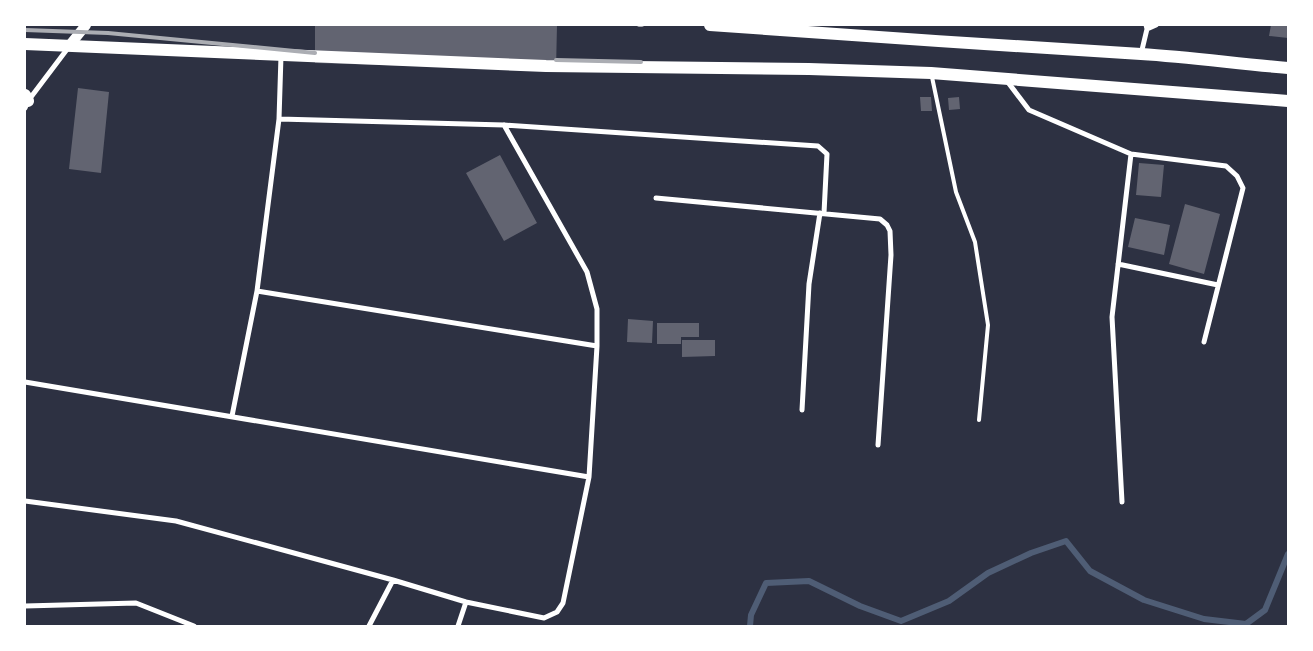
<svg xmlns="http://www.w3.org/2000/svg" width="1313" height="651" viewBox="0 0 1313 651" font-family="'Space Grotesk',sans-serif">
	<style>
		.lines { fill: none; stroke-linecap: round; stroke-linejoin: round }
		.stream { stroke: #4f5d75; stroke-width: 6 }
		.building { fill: #626471 }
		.service { stroke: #fff; stroke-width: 4 }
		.minor { stroke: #fff; stroke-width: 5 }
		.secondary { stroke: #fff; stroke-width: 10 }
		.primary { stroke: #fff; stroke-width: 12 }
		.rail { stroke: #abadb3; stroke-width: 4 }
	</style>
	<rect width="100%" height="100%" fill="#2d3142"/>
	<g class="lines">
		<path class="stream" d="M 750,626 L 751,615 L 766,583 L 809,581 L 860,606 L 901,621 L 949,601 L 988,573 L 1031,553 L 1066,541 L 1090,571 L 1144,600 L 1204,619 L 1246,624 L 1265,610 L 1288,554"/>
	</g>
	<path class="building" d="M 315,25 L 557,25 L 556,70 L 315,63 Z
		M 1271,25 L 1288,25 L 1288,38 L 1269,36 Z
		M 78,88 L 109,92 L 101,173 L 69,169 Z
		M 920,97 L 931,97 L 932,111 L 921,111 Z
		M 959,97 L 960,109 L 949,110 L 948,98 Z
		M 500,155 L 537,223 L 504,241 L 466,173 Z
		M 1139,163 L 1164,165 L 1161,197 L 1136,195 Z
		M 1185,204 L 1220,214 L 1204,274 L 1169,264 Z
		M 1135,218 L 1170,225 L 1164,255 L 1128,247 Z
		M 628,319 L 653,321 L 652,343 L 627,342 Z
		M 657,323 L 699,323 L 699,337 L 681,337 L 681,344 L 657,344 Z
		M 682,340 L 715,340 L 715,356 L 682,357 Z"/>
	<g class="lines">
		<path class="service" d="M 932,77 L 956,192 L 975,242 L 988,325 L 979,420"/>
		<path class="minor" d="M 1147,29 L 1156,25
			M 1141,54 L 1147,29 L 1146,25
			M 1007,81 L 1029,110 L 1131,154 L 1112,317 L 1122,502
			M 25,108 L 28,101 L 68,48
			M 279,119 L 504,125 L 818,146 L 827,154 L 824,213
			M 1131,154 L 1226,166 L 1237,176 L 1243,188 L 1204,342
			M 656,198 L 880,219 L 887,225 L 890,231 L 891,255 L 878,445
			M 1118,264 L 1218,285
			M 257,291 L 597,346
			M 25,382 L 589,477
			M 802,410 L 809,284 L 820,213
			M 232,416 L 257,291 L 279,119 L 281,56
			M 25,501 L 176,521 L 393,580 L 466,602 L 544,618 L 557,612 L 563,603 L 589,477 L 597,346 L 597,309 L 587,272 L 504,125
			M 25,606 L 136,603 L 194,626
			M 369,626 L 393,580
			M 458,626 L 466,602"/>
		<path class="secondary" d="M 69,46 L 86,25"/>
		<path class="primary" d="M 710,25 C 854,36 997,45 1141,54 C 1190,57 1239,64 1288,68
			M 25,44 L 546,66 L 809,69 L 931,73 L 1288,101
			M 25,95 L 28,101"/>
		<path class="rail" d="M 639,25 L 642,25
			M 25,30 L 108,33 L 315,53
			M 556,60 L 641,62"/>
	</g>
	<rect width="1313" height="651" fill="none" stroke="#ffffff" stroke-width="52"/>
</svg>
